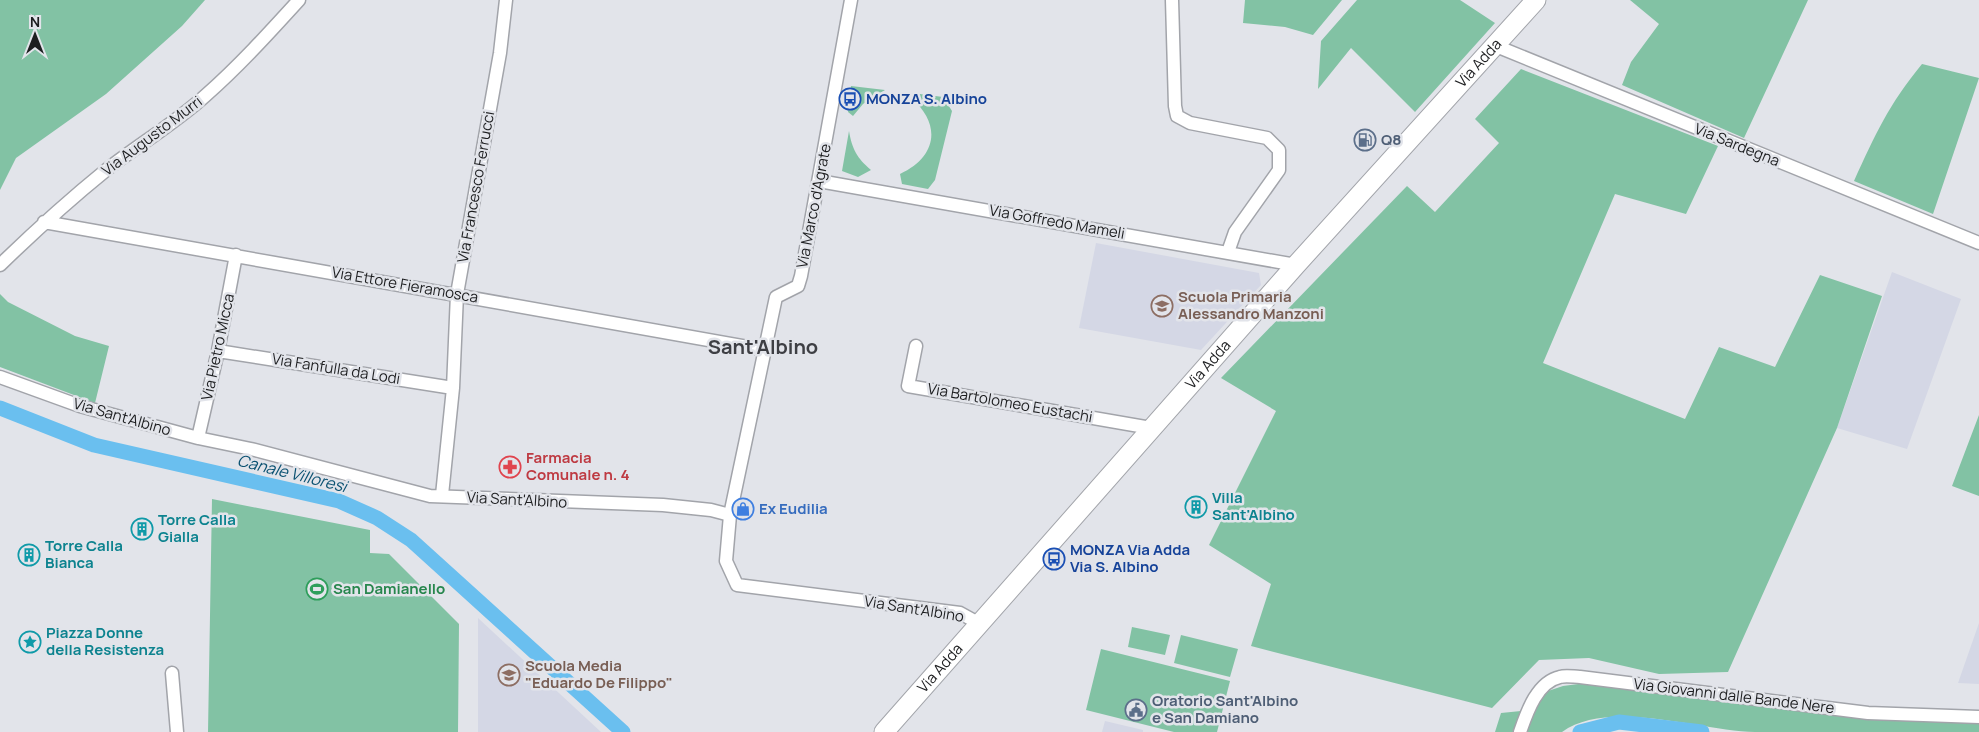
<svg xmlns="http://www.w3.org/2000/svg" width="1979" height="732" viewBox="0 0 1979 732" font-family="Manrope,sans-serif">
	<rect width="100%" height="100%" fill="#e2e4ea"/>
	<path fill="#d4d7e5" d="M1096,243l163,30 2,12 -60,65 -122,-22z
		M1892,272l69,27 -54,150 -70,-21z
		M478,618l123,114h-123z
		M1979,623v61l-21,-1z
		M1105,721l38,9v2h-41z"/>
	<path fill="#82c2a4" d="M0,0h205l-23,26 -76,68 -90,64 -16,32z
		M1245,0h97l-29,35 -28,-8 -42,-4z
		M1357,0h103l35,23 -80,89 -64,-64 -33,41 3,-48z
		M1630,0h178l-64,138 -122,-53 9,-23 28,-38z
		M1922,64l57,14 -46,136 -79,-33c21,-46 35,-77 68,-117z
		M1521,69l197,77 -32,68 -71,-20 -72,169 142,56 34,-72 56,20 45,-92 62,21 -45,132 -109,244 -69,2 -70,-16 -50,2 -47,48 -241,-62 20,-62 -62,-39 67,-134 -55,-33 186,-192 28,26 64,-69 -24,-24z
		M851,86l34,4 -22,14 -10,12 -5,-4z
		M912,93l31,4 9,14 -17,69 -7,9 -26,-5 -2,-10c37,-17 42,-50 11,-76z
		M849,131c3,18 8,27 22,39l-13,7 -16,-6z
		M0,294l8,8 67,34 34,10 -14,57 -95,-36z
		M1979,415v81l-27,-10z
		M212,499l158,31v23l19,1 70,70 -1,108h-250z
		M1132,627l38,8 -5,20 -37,-8z
		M1181,635l57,14 -8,28 -56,-14z
		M1101,649l129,32 -13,51h-43l-88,-22z
		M1586,683c130,20 261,32 393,40v9c-74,0 -149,0 -224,0 -52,-1 -147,-34 -193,0h-67l6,-19 30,-3 11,-17 21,-7z"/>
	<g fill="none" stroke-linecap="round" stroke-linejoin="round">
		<path stroke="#6abfef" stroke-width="15" d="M0,408l94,37 245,56 38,17 34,22 212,192
			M1580,732l39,-10 83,10"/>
		<g stroke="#a2a4aa" stroke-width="15">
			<path id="minor" d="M851,0l-50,276 -3,10 -22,11 -46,218 -4,46 11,24 223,28 20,11
				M1172,0l3,106 2,10 13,7 77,15 12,12v20l-44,62 -7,20
				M1496,46l483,197
				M819,181l477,84
				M44,222l721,128
				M0,265c34,-33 68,-64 105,-94 33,-26 69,-47 100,-75 34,-30 64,-63 94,-96
				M916,346l-8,40 243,42
				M218,351l235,37
				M0,377l80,29 118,32 53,11 179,47 233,9 48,5 19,5
				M198,438l20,-87 18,-96
				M442,495l11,-107 4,-94 43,-241 6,-53
				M172,673l5,59
				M1520,732c7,-20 17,-50 40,-55 6,-2 14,0 20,0l288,36 111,4"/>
		</g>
		<g stroke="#a2a4aa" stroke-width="21">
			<g id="secondary">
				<path id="s1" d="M884,732l412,-467 240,-265"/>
			</g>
		</g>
		<use href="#minor" stroke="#fff" stroke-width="12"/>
		<use href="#secondary" stroke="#fff" stroke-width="19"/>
	</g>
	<defs>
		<g id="bus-ring" transform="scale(1.125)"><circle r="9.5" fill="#e2e4ea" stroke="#1a4fb4" stroke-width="1.5"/><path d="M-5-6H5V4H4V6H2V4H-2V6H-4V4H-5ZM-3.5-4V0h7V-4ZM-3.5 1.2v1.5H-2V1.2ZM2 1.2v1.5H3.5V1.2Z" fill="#1a4fb4"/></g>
		<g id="fuel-ring" transform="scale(1.125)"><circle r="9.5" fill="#e2e4ea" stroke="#5c6f8a" stroke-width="1.5"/><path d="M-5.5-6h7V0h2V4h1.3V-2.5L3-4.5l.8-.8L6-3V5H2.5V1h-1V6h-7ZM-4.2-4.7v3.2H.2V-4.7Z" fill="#5c6f8a"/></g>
		<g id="school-ring" transform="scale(1.125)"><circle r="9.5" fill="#e2e4ea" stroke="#8d6e63" stroke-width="1.5"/><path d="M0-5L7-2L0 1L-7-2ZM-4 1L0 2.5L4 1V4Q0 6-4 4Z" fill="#8d6e63"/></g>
		<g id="pharmacy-ring" transform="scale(1.125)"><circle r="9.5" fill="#e2e4ea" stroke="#e0444e" stroke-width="1.5"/><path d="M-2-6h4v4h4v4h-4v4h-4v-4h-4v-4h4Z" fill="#e0444e"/></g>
		<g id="building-ring" transform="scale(1.125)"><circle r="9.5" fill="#e2e4ea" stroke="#0f9aa8" stroke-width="1.5"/><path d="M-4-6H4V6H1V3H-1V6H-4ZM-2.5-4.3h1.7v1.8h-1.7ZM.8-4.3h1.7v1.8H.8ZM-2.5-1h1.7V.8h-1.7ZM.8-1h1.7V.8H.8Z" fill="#0f9aa8"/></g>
		<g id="shop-ring" transform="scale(1.125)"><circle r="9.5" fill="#e2e4ea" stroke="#3f7fe0" stroke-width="1.5"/><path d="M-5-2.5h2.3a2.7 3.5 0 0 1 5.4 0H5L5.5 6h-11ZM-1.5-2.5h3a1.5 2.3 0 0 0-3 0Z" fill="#3f7fe0"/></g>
		<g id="stadium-ring" transform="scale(1.125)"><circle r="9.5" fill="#e2e4ea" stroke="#2e9e5b" stroke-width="1.5"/><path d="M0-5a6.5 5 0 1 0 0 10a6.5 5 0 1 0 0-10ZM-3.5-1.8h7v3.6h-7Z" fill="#2e9e5b"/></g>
		<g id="sight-ring" transform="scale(1.125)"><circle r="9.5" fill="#e2e4ea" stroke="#0f9aa8" stroke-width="1.5"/><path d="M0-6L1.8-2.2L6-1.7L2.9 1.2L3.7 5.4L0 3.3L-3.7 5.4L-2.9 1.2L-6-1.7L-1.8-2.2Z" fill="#0f9aa8"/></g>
		<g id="civic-ring" transform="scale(1.125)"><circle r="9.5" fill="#e2e4ea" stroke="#5c6f8a" stroke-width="1.5"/><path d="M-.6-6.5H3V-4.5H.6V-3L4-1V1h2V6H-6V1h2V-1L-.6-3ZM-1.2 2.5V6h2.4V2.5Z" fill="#5c6f8a"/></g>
	</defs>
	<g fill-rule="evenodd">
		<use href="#bus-ring" x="850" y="99"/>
		<use href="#fuel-ring" x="1365" y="140"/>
		<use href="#school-ring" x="1162" y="306"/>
		<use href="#pharmacy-ring" x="510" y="467"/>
		<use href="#building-ring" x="1196" y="507"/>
		<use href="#shop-ring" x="743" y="509"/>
		<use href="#building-ring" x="142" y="529"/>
		<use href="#building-ring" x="29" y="555"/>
		<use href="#bus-ring" x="1054" y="559"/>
		<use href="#stadium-ring" x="317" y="589"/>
		<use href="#sight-ring" x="30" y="642"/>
		<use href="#school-ring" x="509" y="675"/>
		<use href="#civic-ring" x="1136" y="710"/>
	</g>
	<g text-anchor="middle" stroke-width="5" stroke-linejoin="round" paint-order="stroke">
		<g font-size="15" fill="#1d1e20" stroke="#e2e4ea">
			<text dy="5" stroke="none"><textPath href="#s1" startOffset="895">Via Adda</textPath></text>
			<text transform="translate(152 136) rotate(-37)" y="5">Via Augusto Murri</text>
			<text transform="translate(1737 145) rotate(22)" y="5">Via Sardegna</text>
			<text transform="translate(476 187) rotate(-80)" y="5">Via Francesco Ferrucci</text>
			<text transform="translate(814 206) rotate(-79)" y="5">Via Marco d'Agrate</text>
			<text transform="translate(1057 222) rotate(10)" y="5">Via Goffredo Mameli</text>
			<text transform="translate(405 285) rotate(10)" y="5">Via Ettore Fieramosca</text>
			<text transform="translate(218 347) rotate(-78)" y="5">Via Pietro Micca</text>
			<text dy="5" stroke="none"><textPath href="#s1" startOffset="490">Via Adda</textPath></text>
			<text transform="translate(336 369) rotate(9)" y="5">Via Fanfulla da Lodi</text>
			<text transform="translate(1010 403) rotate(10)" y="5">Via Bartolomeo Eustachi</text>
			<text transform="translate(122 417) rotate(16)" y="5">Via Sant'Albino</text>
			<text transform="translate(517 500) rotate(3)" y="5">Via Sant'Albino</text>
			<text transform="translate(914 609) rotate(9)" y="5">Via Sant'Albino</text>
			<text dy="5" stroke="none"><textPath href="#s1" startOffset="85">Via Adda</textPath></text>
			<text transform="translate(1734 696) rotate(7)" y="5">Via Giovanni dalle Bande Nere</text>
		</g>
		<g font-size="15" font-weight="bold" fill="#164399" stroke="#e2e4ea" text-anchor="start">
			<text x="866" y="104">MONZA S. Albino</text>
			<text x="1070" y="555">MONZA Via Adda<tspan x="1070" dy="17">Via S. Albino</tspan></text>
		</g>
		<g font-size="15" font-weight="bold" fill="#4e5e75" stroke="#e2e4ea" text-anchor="start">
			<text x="1381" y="145">Q8</text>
			<text x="1152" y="706">Oratorio Sant'Albino<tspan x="1152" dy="17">e San Damiano</tspan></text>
		</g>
		<g font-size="15" font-weight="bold" fill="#785e54" stroke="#e2e4ea" text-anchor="start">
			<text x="1178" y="302">Scuola Primaria<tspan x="1178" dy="17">Alessandro Manzoni</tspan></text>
			<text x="525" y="671">Scuola Media<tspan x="525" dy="17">"Eduardo De Filippo"</tspan></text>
		</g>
		<g font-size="15" font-weight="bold" fill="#be3a42" stroke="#e2e4ea" text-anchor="start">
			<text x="526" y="463">Farmacia<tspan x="526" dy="17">Comunale n. 4</tspan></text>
		</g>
		<g font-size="15" font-weight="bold" fill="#0d838f" stroke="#e2e4ea" text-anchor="start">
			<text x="1212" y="503">Villa<tspan x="1212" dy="17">Sant'Albino</tspan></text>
			<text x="158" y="525">Torre Calla<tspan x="158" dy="17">Gialla</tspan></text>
			<text x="45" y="551">Torre Calla<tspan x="45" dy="17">Bianca</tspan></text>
			<text x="46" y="638">Piazza Donne<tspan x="46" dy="17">della Resistenza</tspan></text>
		</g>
		<g font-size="15" font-weight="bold" fill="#366cbe" stroke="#e2e4ea" text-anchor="start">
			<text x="759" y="514">Ex Eudilia</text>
		</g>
		<g font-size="15" font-weight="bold" fill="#27864d" stroke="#e2e4ea" text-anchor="start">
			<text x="333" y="594">San Damianello</text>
		</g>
		<g font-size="16" font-style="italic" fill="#0a5171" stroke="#e2e4ea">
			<text transform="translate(292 473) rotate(14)" y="6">Canale Villoresi</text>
		</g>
		<g font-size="20" font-weight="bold" fill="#3e3f44" stroke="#e2e4ea">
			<text x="763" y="354">Sant'Albino</text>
		</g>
	</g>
	<g transform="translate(35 35)" stroke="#e2e4ea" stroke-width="4" paint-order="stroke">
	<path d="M0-4L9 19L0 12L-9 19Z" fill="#1d1e20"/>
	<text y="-8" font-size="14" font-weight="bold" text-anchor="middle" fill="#1d1e20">N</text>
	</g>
</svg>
